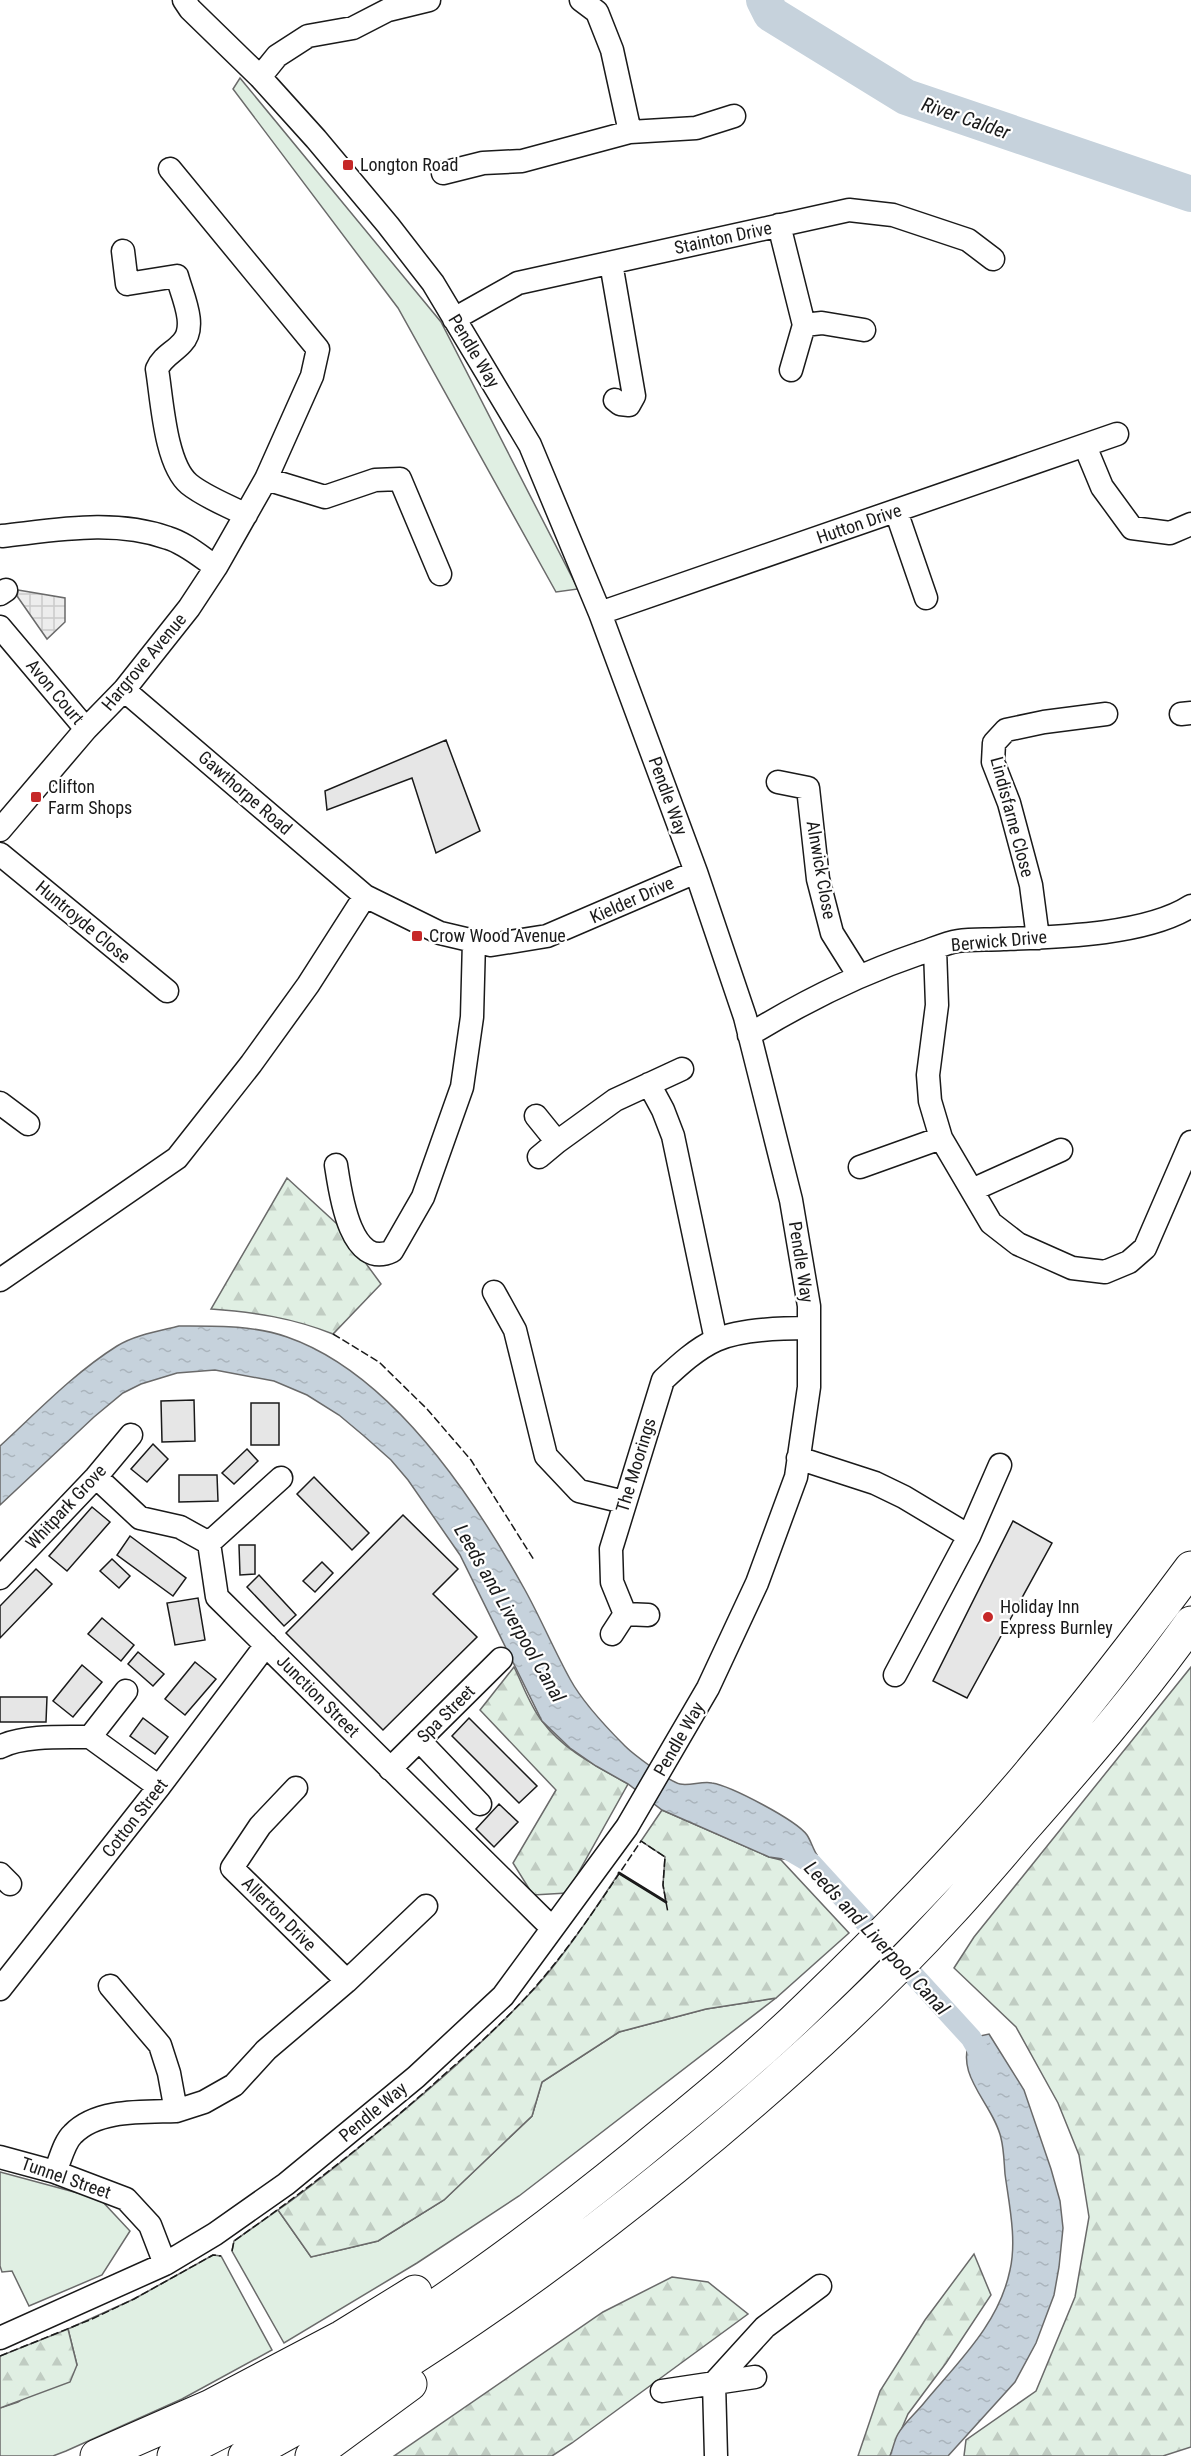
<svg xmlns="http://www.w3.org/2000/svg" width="1191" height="2456" viewBox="0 0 1191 2456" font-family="'Roboto Condensed',sans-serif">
	<defs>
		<pattern id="forest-firs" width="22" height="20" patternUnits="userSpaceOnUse" patternTransform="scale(1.5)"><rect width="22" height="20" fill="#e0efe3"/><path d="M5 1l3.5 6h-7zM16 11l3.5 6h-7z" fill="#c0ccc2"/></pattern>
		<pattern id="plaza-grid" width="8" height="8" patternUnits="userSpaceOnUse" patternTransform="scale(1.5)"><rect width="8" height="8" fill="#ededed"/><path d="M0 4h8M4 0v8" fill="none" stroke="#cbcbcb"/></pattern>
		<pattern id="water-ripples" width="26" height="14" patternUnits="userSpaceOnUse" patternTransform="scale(1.5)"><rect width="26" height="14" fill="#c6d2dc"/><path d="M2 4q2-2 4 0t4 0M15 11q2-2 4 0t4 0" fill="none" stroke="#aab4bc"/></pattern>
	</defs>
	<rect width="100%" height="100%" fill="#fff"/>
	<path fill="#e0efe3" stroke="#6a6a6a" stroke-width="1.5" d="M240,78l201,244 137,267 -22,3 -158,-284 -165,-219z
		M776,1998l-257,198 -102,67 -133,80 -52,-92 2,-10 44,-31 33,47 67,-16 66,-41 88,-84 10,-34 77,-50 87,-23z
		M0,2172l100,27 30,32 -28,44 -73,31 -17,-35 -10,1 -2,-6z
		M213,2255l8,1 51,94 -90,49 -116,52 -13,5h-53v-48l18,-6 59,-37 -9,-36 66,-30z"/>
	<path fill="url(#forest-firs)" stroke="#6a6a6a" stroke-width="1.5" d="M287,1178l50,46 44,60 -48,50c-40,-16 -79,-22 -122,-25z
		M514,1667c9,18 16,39 28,54 21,29 56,46 86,63l-61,109 -34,2 -20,-32 43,-73 -76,-80z
		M1191,1667v780l-28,9h-199l2,-16 70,-49 39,-94 14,-80 -10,-62 -21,-52 -42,-76 -62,-59 20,-31z
		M662,1810l107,47 12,3 68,73 -73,65 -70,11 -87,23 -77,50 -10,34 -88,84 -66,41 -67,16 -33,-47c33,-23 63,-48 94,-73 57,-47 114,-96 164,-150 31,-35 57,-75 83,-114l47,29 -3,-17 2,-28 -24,-16z
		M974,2254l17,41 -45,68 -38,51 -18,42h-32l22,-65 45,-71z
		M672,2277l36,5 40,32 -176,129 -20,13h-158l209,-144z
		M68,2329l9,36 -7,17 -70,26v-52z"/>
	<path fill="url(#plaza-grid)" stroke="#6a6a6a" stroke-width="1.5" d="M18,590l47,8v24l-18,17 -30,-43z"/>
	<path fill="url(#water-ripples)" stroke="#6a6a6a" stroke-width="1.5" d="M179,1326c36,0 74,-1 108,11 104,36 187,161 238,253 16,29 29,60 45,89 13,24 36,48 55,67 8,8 45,36 55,38 10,2 22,-3 32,-1 19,3 84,37 95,52 4,6 6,14 10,20l-6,8 -42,-6 -107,-47 -34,-26 -32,-18 -26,-18 -28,-27 -82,-166 -52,-75 -17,-20 -27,-24 -25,-21 -32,-20 -33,-14 -59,-11 -38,3 -36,11 -18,9 -29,24 -94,88v-59c37,-34 74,-73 117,-100 18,-11 42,-15 62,-20z
		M989,2034l35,56 27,79 9,32 3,27 -4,39 -5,28 -18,48 -21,39 -67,74h-58c3,-7 4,-15 8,-22 6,-11 18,-21 26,-31 34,-41 75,-79 86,-133 7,-30 -1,-66 -5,-96 -1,-12 -1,-24 -4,-36 -8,-35 -48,-63 -30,-100z"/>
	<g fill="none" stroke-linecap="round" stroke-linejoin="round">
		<path stroke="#c6d2dc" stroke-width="21" d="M787,1849l24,14 160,175 14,24"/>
		<path stroke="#c6d2dc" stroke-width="36" d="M764,0l7,14 135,83 285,97"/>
	</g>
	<path fill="#e6e6e6" stroke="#1a1a1a" stroke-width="1.5" d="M446,740l34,91 -44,22 -24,-75 -85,32 -2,-19z
		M194,1400l1,41 -33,1 -1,-41z
		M251,1403h28v42h-28z
		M153,1444l15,15 -21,23 -16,-13z
		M247,1449l11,12 -24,23 -12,-11z
		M179,1475h38l1,26 -39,1z
		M314,1477l55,56 -17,17 -55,-56z
		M92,1507l18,15 -43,49 -18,-15z
		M403,1515l55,54 -25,25 44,43 -94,93 -97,-97z
		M1013,1521l39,22 -85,155 -34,-17z
		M130,1536l56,42 -13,18 -56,-41z
		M239,1545h16v29l-15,1z
		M112,1559l18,17 -11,12 -19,-17z
		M322,1562l11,11 -18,19 -12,-11z
		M36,1569l16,15 -52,54v-32z
		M259,1575l37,40 -12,11 -37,-39z
		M198,1598l7,42 -30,5 -8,-42z
		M102,1618l32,27 -13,16 -33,-27z
		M138,1652l26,22 -11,12 -25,-22z
		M195,1662l21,17 -31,36 -20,-16z
		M82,1665l20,17 -29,35 -20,-16z
		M0,1697h47l-1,25h-46z
		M143,1718l25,19 -13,17 -25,-18z
		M469,1718l68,68 -18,17 -67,-67z
		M499,1804l19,18 -24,25 -18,-18z"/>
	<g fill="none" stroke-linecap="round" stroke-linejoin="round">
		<g stroke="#1a1a1a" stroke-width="25">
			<path id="minor" d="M581,0l16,12 15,38 18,82
				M260,77l17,-21 31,-20 45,-8 35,-18 41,-10
				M443,173l40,-10 39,-2 108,-29 66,-4 38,-12
				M779,225l25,100 -13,45
				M123,251l4,33 50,-8c5,19 21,51 5,67 -9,10 -19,13 -25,26 5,30 8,95 32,115 16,13 38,21 57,31
				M611,263l23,133 -5,9 -9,-1 -5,-4
				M454,319l64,-36 331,-73 44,5 75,25 25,19
				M804,325l18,-2 42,7
				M1085,446l17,41 30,41 38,5 21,-9
				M266,479l59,18 50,-17 25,-1 40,95
				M896,511l30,87
				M2,536c55,-6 112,-17 166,2 17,5 33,19 48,29
				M0,594l6,-4
				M600,613l517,-179
				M0,627l86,102
				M124,690l241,206 75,37 51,12 56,-9 149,-64
				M1181,714l10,-1
				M778,782l30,6 10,91 14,54 27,43
				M0,830l86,-101 38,-39 65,-82 27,-41 50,-88 46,-103 6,-27 -148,-180
				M0,854l167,137
				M1038,938l-7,-53 -22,-82 -16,-41 1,-19 12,-13 38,-8 62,-8
				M935,949l2,56 -9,70 2,26 11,37 50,85 27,21 54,24 33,4 24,-10 16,-14 46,-106
				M749,1035c54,-33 110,-61 169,-81 13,-4 27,-11 40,-13 14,-2 30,-1 45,-2 54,-2 143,-4 188,-33
				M649,1084l14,26 10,26 43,204
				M0,1103l28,21
				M536,1116l21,26 58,-42 67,-31
				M539,1157l18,-15
				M336,1165c4,26 14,106 56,86l31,-54 39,-110 10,-70 2,-76
				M860,1167l81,-29
				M972,1190l89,-40
				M0,1280l177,-122 74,-94 57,-79 57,-89
				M494,1292l21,38 31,126 33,35 45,11
				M798,1458l77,25 29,14 65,39 31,-71
				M96,1477l44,41 40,9 29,16 8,54 335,331
				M209,1543l72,-65
				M0,1578l96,-101 35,-42
				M625,1614l-13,-32 -1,-33 52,-169c15,-14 33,-31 53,-40 25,-11 65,-12 93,-12
				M612,1634l13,-20 23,1
				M895,1675l74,-139
				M90,1737l69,50
				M419,1740l61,64
				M0,1747c22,-12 64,-10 90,-10l36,-46
				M390,1769l111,-110
				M296,1788l-36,38 -28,42 115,113
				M0,1874l10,10
				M0,1989l159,-202 107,-142
				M176,2111l28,-9 30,-17 32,-35 81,-69 79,-75
				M0,2157l55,15 71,27 24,26 15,39
				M55,2172c5,-11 9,-30 18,-38 24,-25 70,-22 103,-23l-7,-38 -9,-28 -50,-59
				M0,2338l165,-74 50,-30 71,-50 130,-107 87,-81 124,-169 81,-139 49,-105 39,-106 13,-90v-81l-18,-106 -46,-183 -49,-145 -96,-259 -70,-168 -97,-162 -45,-58 -72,-86 -56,-62 -70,-68 -6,-9
				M662,2391l93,-14
				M716,2456l-2,-73 51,-56 55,-41"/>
		</g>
		<g stroke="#1a1a1a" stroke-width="35">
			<path id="highway" d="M97,2456l114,-50 131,-69 73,-45
				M174,2456c34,-18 69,-35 104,-53 128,-70 247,-157 360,-249 58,-48 117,-95 171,-148 80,-77 159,-158 230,-244 53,-63 103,-128 152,-194
				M245,2456c154,-81 294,-178 429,-288 97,-79 191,-163 276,-256 24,-26 48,-54 71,-81 59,-67 118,-135 170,-208
				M312,2456l98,-72"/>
		</g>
		<use href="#minor" stroke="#fff" stroke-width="22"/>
		<use href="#highway" stroke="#fff" stroke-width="33"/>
		<path stroke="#1a1a1a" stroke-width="1.5" stroke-dasharray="8 3" stroke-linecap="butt" d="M333,1334l46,28 48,47 44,51 63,100
			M232,2251l2,-10c75,-53 146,-108 214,-170 31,-27 62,-55 89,-86 39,-45 71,-95 104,-144l24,16 -2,28 5,28
			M0,2356l92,-37 42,-20 79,-44 8,1"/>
		<path stroke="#1a1a1a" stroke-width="3" d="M619,1873l47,29"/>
	</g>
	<g fill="#c62828" stroke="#fff" stroke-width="2">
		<rect x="342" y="159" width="12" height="12" rx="3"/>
		<rect x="30" y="791" width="12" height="12" rx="3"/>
		<rect x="411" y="930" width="12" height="12" rx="3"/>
		<circle cx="988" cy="1617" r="6"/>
	</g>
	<g text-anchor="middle" stroke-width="4.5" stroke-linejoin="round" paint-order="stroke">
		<g font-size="18" fill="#1a1a1a" stroke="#fff" text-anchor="start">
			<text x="360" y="171">Longton Road</text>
			<text x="48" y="793">Clifton<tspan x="48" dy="21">Farm Shops</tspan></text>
			<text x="429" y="942">Crow Wood Avenue</text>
			<text x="1000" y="1613">Holiday Inn<tspan x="1000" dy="21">Express Burnley</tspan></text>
		</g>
		<g font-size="18" fill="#1a1a1a" stroke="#fff">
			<text transform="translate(723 238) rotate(-12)" y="6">Stainton Drive</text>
			<text transform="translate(474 351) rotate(59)" y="6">Pendle Way</text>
			<text transform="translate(859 524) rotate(-19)" y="6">Hutton Drive</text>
			<text transform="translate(144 662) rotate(-50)" y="6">Hargrove Avenue</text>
			<text transform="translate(55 692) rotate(50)" y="6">Avon Court</text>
			<text transform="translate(245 793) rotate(41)" y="6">Gawthorpe Road</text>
			<text transform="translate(668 796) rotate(70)" y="6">Pendle Way</text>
			<text transform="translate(1012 817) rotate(75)" y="6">Lindisfarne Close</text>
			<text transform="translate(821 870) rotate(80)" y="6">Alnwick Close</text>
			<text transform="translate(632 900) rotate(-24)" y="6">Kielder Drive</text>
			<text transform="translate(83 922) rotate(40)" y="6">Huntroyde Close</text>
			<text transform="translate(999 941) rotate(-5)" y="6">Berwick Drive</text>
			<text transform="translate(801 1262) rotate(81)" y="6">Pendle Way</text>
			<text transform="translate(636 1465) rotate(-73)" y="6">The Moorings</text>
			<text transform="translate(66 1507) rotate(-47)" y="6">Whitpark Grove</text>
			<text transform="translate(318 1696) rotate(45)" y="6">Junction Street</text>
			<text transform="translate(446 1714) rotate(-45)" y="6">Spa Street</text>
			<text transform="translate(679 1739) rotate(-60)" y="6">Pendle Way</text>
			<text transform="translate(135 1818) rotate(-52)" y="6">Cotton Street</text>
			<text transform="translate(279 1914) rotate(45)" y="6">Allerton Drive</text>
			<text transform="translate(373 2112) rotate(-40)" y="6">Pendle Way</text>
			<text transform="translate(66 2178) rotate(19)" y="6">Tunnel Street</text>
		</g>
		<g font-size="20" font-style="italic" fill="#1a1a1a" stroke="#fff">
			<text transform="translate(966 118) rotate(19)" y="7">River Calder</text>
			<text transform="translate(510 1613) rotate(60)" y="7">Leeds and Liverpool Canal</text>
			<text transform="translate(877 1938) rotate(47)" y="7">Leeds and Liverpool Canal</text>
		</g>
	</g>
</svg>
